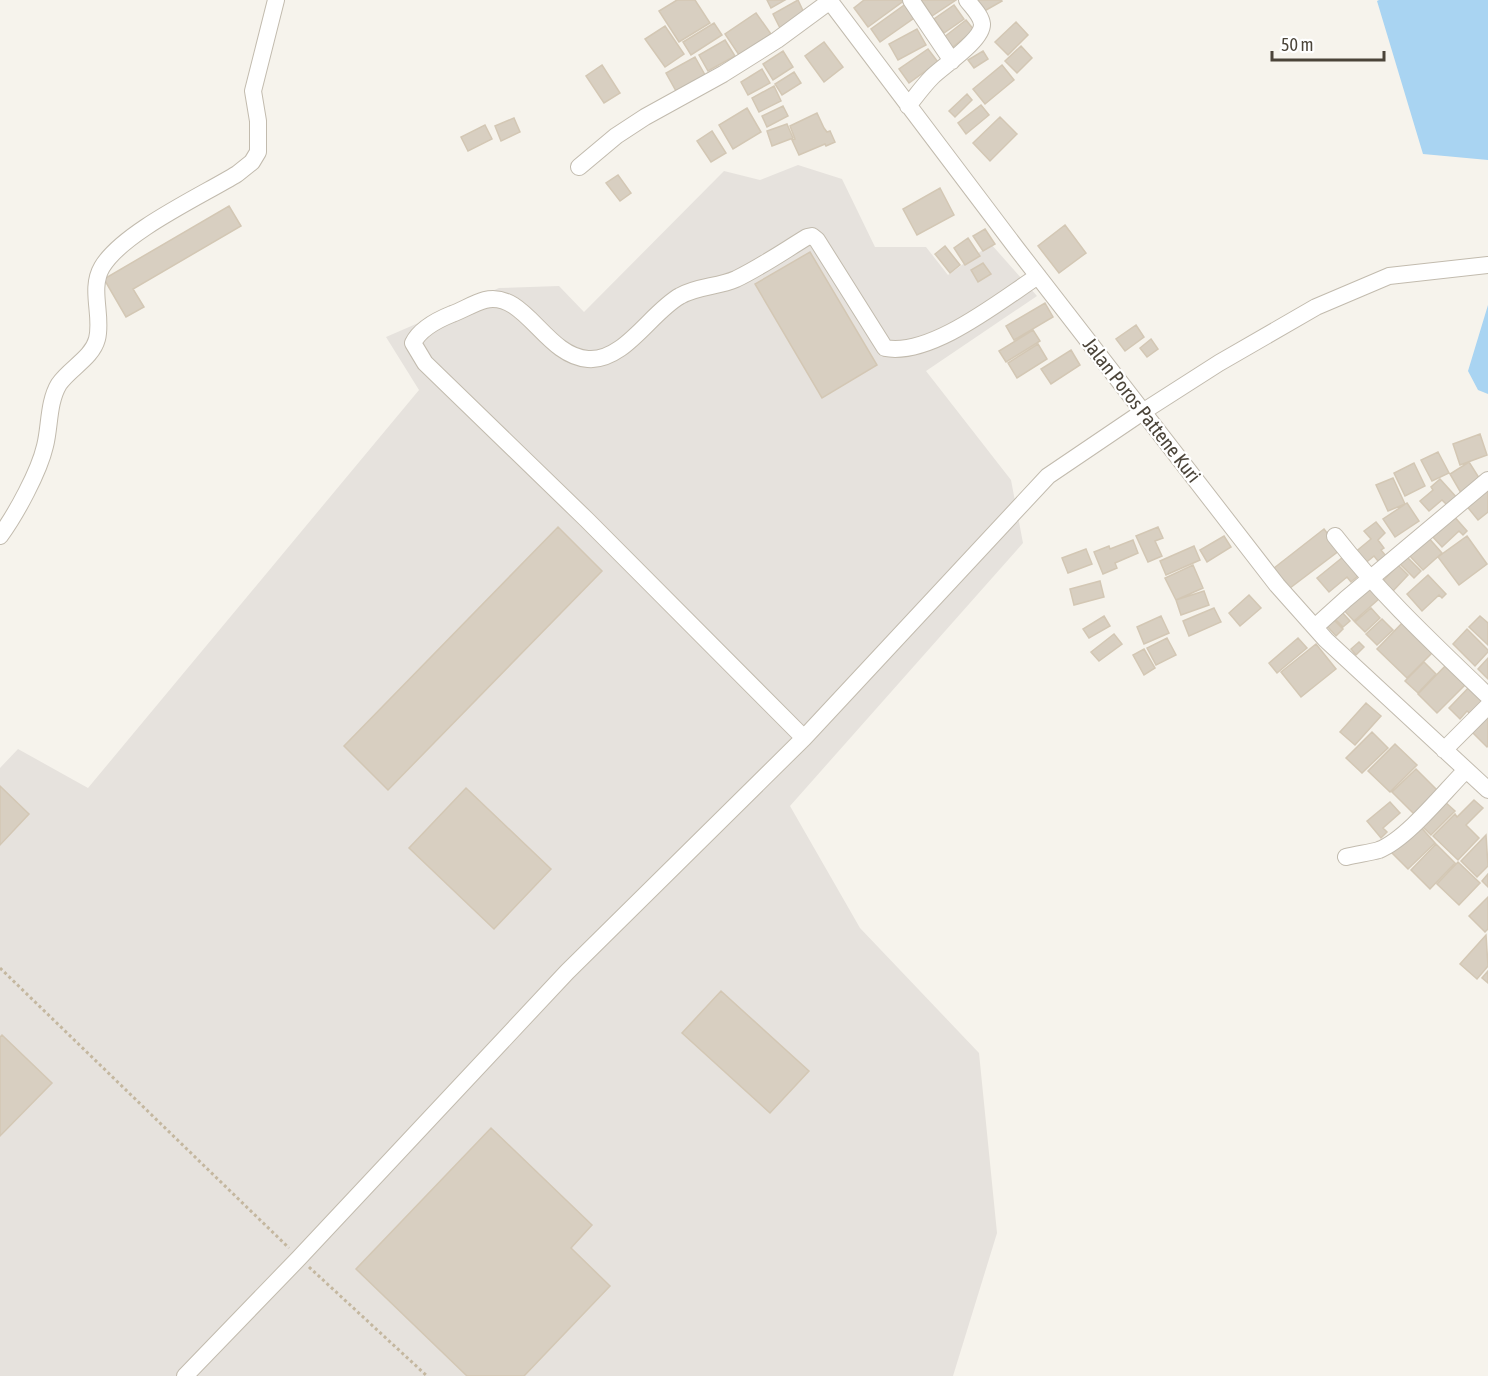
<svg xmlns="http://www.w3.org/2000/svg" width="1488" height="1376" viewBox="0 0 1488 1376" font-family="'Asap Condensed',sans-serif">
	<rect width="100%" height="100%" fill="#f6f3ec"/>
	<path fill="#e6e2dd" d="M798,165l44,14 33,68h51l22,28 43,-31 46,52 -111,75 85,109 12,63 -233,263 70,122 119,125 18,180 -44,143h-953v-608l18,-19 70,39 331,-398 -33,-53 113,-49 60,-2 25,26 140,-141 36,9z"/>
	<path fill="#a9d4f2" d="M1379,0h109v160l-65,-6 -46,-153z
		M1488,305v89l-10,-4 -10,-19z"/>
	<path fill="#d8cfc1" stroke="#d3c7b4" stroke-width="1.5" d="M677,0h18l15,23 -31,19 -20,-31z
		M767,0h18l-14,8z
		M798,0l7,15 -25,13 -7,-14z
		M864,0h41l-37,27 -14,-19z
		M921,0h35l-24,16z
		M973,0h28l1,1 -21,12z
		M907,3l10,13 -37,26 -9,-13z
		M954,5l10,14 -20,14 -10,-14z
		M756,13l15,21 -32,21 -14,-21z
		M966,20l8,10 -26,21 -9,-10z
		M1016,22l12,13 -20,20 -13,-13z
		M714,23l8,12 -31,20 -8,-13z
		M665,26l19,28 -19,13 -20,-28z
		M917,29l9,16 -28,15 -9,-16z
		M725,40l10,16 -27,15 -9,-16z
		M824,42l19,25 -19,15 -19,-26z
		M1021,46l11,12 -15,15 -12,-12z
		M928,49l10,13 -29,21 -10,-14z
		M783,51l10,16 -20,13 -10,-16z
		M983,51l5,8 -14,9 -6,-8z
		M695,57l10,18 -29,16 -10,-18z
		M602,65l18,28 -16,10 -18,-27z
		M1002,65l12,15 -29,24 -12,-15z
		M762,69l8,14 -22,12 -7,-13z
		M794,72l7,11 -19,12 -7,-11z
		M774,86l7,15 -22,11 -7,-14z
		M967,94l5,6 -17,17 -6,-6z
		M981,105l8,10 -23,19 -8,-11z
		M783,106l5,10 -21,11 -5,-11z
		M747,108l14,24 -28,17 -14,-24z
		M817,113l7,15 3,4 3,-1 5,11 -9,4 -1,-2 -26,11 -7,-15 3,-1 -5,-13z
		M1000,117l17,17 -27,27 -17,-18z
		M514,118l6,14 -19,9 -6,-15z
		M787,124l6,14 -21,8 -5,-15z
		M485,125l7,14 -24,12 -7,-14z
		M712,131l14,22 -15,9 -14,-21z
		M618,175l13,18 -11,8 -14,-18z
		M940,188l14,27 -37,20 -14,-26z
		M229,206l12,20 -108,63 11,18 -18,10 -22,-38z
		M1065,225l21,28 -27,20 -21,-27z
		M985,229l10,15 -12,7 -10,-15z
		M968,238l12,18 -15,9 -11,-17z
		M945,246l15,19 -10,8 -15,-19z
		M810,252l67,113 -55,33 -67,-114z
		M983,263l8,11 -13,8 -7,-12z
		M1045,303l8,14 -39,23 -8,-14z
		M1136,325l8,12 -19,14 -9,-12z
		M1033,330l7,11 -34,21 -7,-11z
		M1151,339l7,10 -11,8 -7,-9z
		M1038,344l9,15 -30,19 -9,-15z
		M1071,350l9,15 -29,19 -10,-15z
		M1480,434l7,21 -27,10 -7,-21z
		M1438,452l11,21 -17,8 -11,-21z
		M1469,462l12,19 -20,12 -11,-19z
		M1414,463l11,23 -20,10 -11,-23z
		M1393,478l12,26 -17,7 -12,-26z
		M1440,479l18,20 -9,8 -7,-7 -13,11 -9,-10 13,-11 -2,-3z
		M1488,485v27l-10,8 -13,-16z
		M1407,503l12,18 -24,16 -12,-18z
		M1452,514l15,17 -4,4 -4,-4 -17,16 -11,-12z
		M1376,522l9,11 -7,7 6,8 -3,2 5,6 -8,5 -4,-5 -11,9 -9,-12 17,-14 -7,-8z
		M558,527l44,44 -214,219 -44,-44z
		M1158,527l5,11 -8,3 7,15 -14,6 -12,-26z
		M1324,529l16,21 -50,38 -16,-20z
		M1224,536l7,11 -24,15 -7,-12z
		M1427,536l15,17 -19,17 -15,-16z
		M1467,536l20,28 -28,21 -21,-28z
		M1133,540l5,13 -23,10 2,5 -14,6 -9,-22 15,-6 1,3z
		M1194,546l6,14 -34,15 -6,-14z
		M1086,549l6,15 -24,9 -6,-15z
		M1406,556l15,15 -7,7 -15,-15z
		M1343,557l15,19 -7,6 -4,-5 -18,15 -12,-14z
		M1193,565l10,23 -27,12 -11,-22z
		M1398,565l10,10 -15,16 -10,-10z
		M1428,575l18,19 -4,4 -3,-3 -17,16 -15,-17z
		M1100,581l4,16 -30,8 -4,-16z
		M1367,584l13,14 -26,23 -13,-14z
		M1204,591l5,14 -28,10 -5,-15z
		M1249,595l12,13 -21,18 -11,-13z
		M1214,608l7,14 -32,14 -6,-15z
		M1371,608l9,10 -15,14 -10,-10z
		M1341,611l9,10 -7,6 -9,-9z
		M1104,616l6,10 -21,12 -6,-9z
		M1161,616l8,17 -25,11 -7,-17z
		M1480,616l8,7v22l-19,-18z
		M1333,619l10,10 -7,7 -10,-11z
		M1382,619l11,11 -16,15 -11,-11z
		M1404,621l30,30 -27,27 -30,-29z
		M1467,629l21,21v2l-13,14 -22,-22z
		M1114,634l8,10 -23,17 -8,-9z
		M1167,638l9,17 -20,10 -9,-17z
		M1298,638l9,10 -30,25 -8,-10z
		M1359,642l5,5 -8,8 -5,-6z
		M1316,644l20,25 -35,28 -20,-25z
		M1144,649l11,19 -11,7 -11,-20z
		M1488,658v21l-10,-10z
		M1424,662l12,12 -18,19 -13,-12z
		M1448,663l20,19 -31,31 -19,-19z
		M1472,684l16,15 -14,18 -7,-6 -7,8 -11,-11z
		M1366,703l15,13 -26,29 -15,-13z
		M1488,714v32l-1,1 -16,-16z
		M1372,732l16,16 -26,25 -16,-15z
		M1395,744l22,21 -27,27 -22,-21z
		M1416,769l21,21 -23,24 -22,-22z
		M0,786l29,28 -29,31z
		M466,788l85,81 -57,60 -85,-81z
		M1474,800l9,8 -17,17 13,13 -21,22 -25,-24 22,-22 2,3z
		M1444,801l11,10 -24,24 -10,-10z
		M1390,802l10,11 -17,15 4,4 -6,6 -14,-17z
		M1419,825l16,18 -27,26 -17,-17z
		M1486,835l2,31 -11,11 -16,-16z
		M1436,844l19,19 -25,26 -19,-19z
		M1458,862l22,21 -21,22 -22,-21z
		M1488,874v13l-6,-6z
		M1488,897v32l-3,3 -16,-16z
		M1486,935l2,31 -11,13 -17,-15z
		M1488,971v12l-6,-5z
		M721,991l88,80 -39,42 -88,-80z
		M2,1035l50,48 -52,53v-99z
		M491,1128l101,97 -21,23 39,38 -86,90h-57l-111,-107z"/>
	<g fill="none" stroke-linecap="round" stroke-linejoin="round">
		<g stroke="#c2bbae" stroke-width="18">
			<path id="minor" d="M829,0l188,249 260,336 49,55 162,150
				M911,0l41,61
				M908,106c8,-10 15,-20 24,-29 11,-11 51,-37 50,-53 -1,-9 -10,-17 -15,-24
				M579,167l37,-31 29,-19 78,-43 54,-34 53,-39
				M0,536c16,-22 39,-64 45,-90 5,-19 3,-44 14,-62 11,-16 33,-26 38,-45 6,-23 -8,-50 5,-72 21,-35 99,-71 135,-93l15,-12 6,-10v-31l-5,-30 23,-91
				M1335,536c45,58 100,109 153,160
				M1315,627l31,-28 142,-119
				M804,738l-217,-218 -162,-157 -12,-20c7,-14 24,-23 39,-29 11,-4 22,-11 33,-14 40,-10 60,56 103,59 36,3 63,-47 92,-63 17,-10 38,-9 56,-17 25,-12 48,-28 71,-42l5,-1 5,4 68,108c46,9 116,-48 153,-72
				M1444,750l44,-44
				M1346,857c11,-3 23,-4 33,-7 28,-11 65,-58 87,-80
				M185,1376l114,-118 268,-286 237,-234 244,-262 96,-65 75,-48 97,-56 73,-31 99,-11"/>
		</g>
		<path stroke="#c4b79f" stroke-width="3" stroke-dasharray="3 3" stroke-linecap="butt" d="M0,968l289,280
			M309,1267l118,109"/>
		<use href="#minor" stroke="#fff" stroke-width="16"/>
	</g>
	<g text-anchor="middle" stroke-width="4.5" stroke-linejoin="round" paint-order="stroke">
		<g font-size="20" fill="#4b4439" stroke="#fff">
			<text transform="translate(1142 410) rotate(52)" y="7">Jalan Poros Pattene Kuri</text>
		</g>
	</g>
	<path d="M1272 51v9h112v-9" fill="none" stroke="#4b4439" stroke-width="3"/>
	<text x="1281" y="51" font-size="18" fill="#4b4439" stroke="#ffffff" stroke-width="4.5" paint-order="stroke">50 m</text>
</svg>
